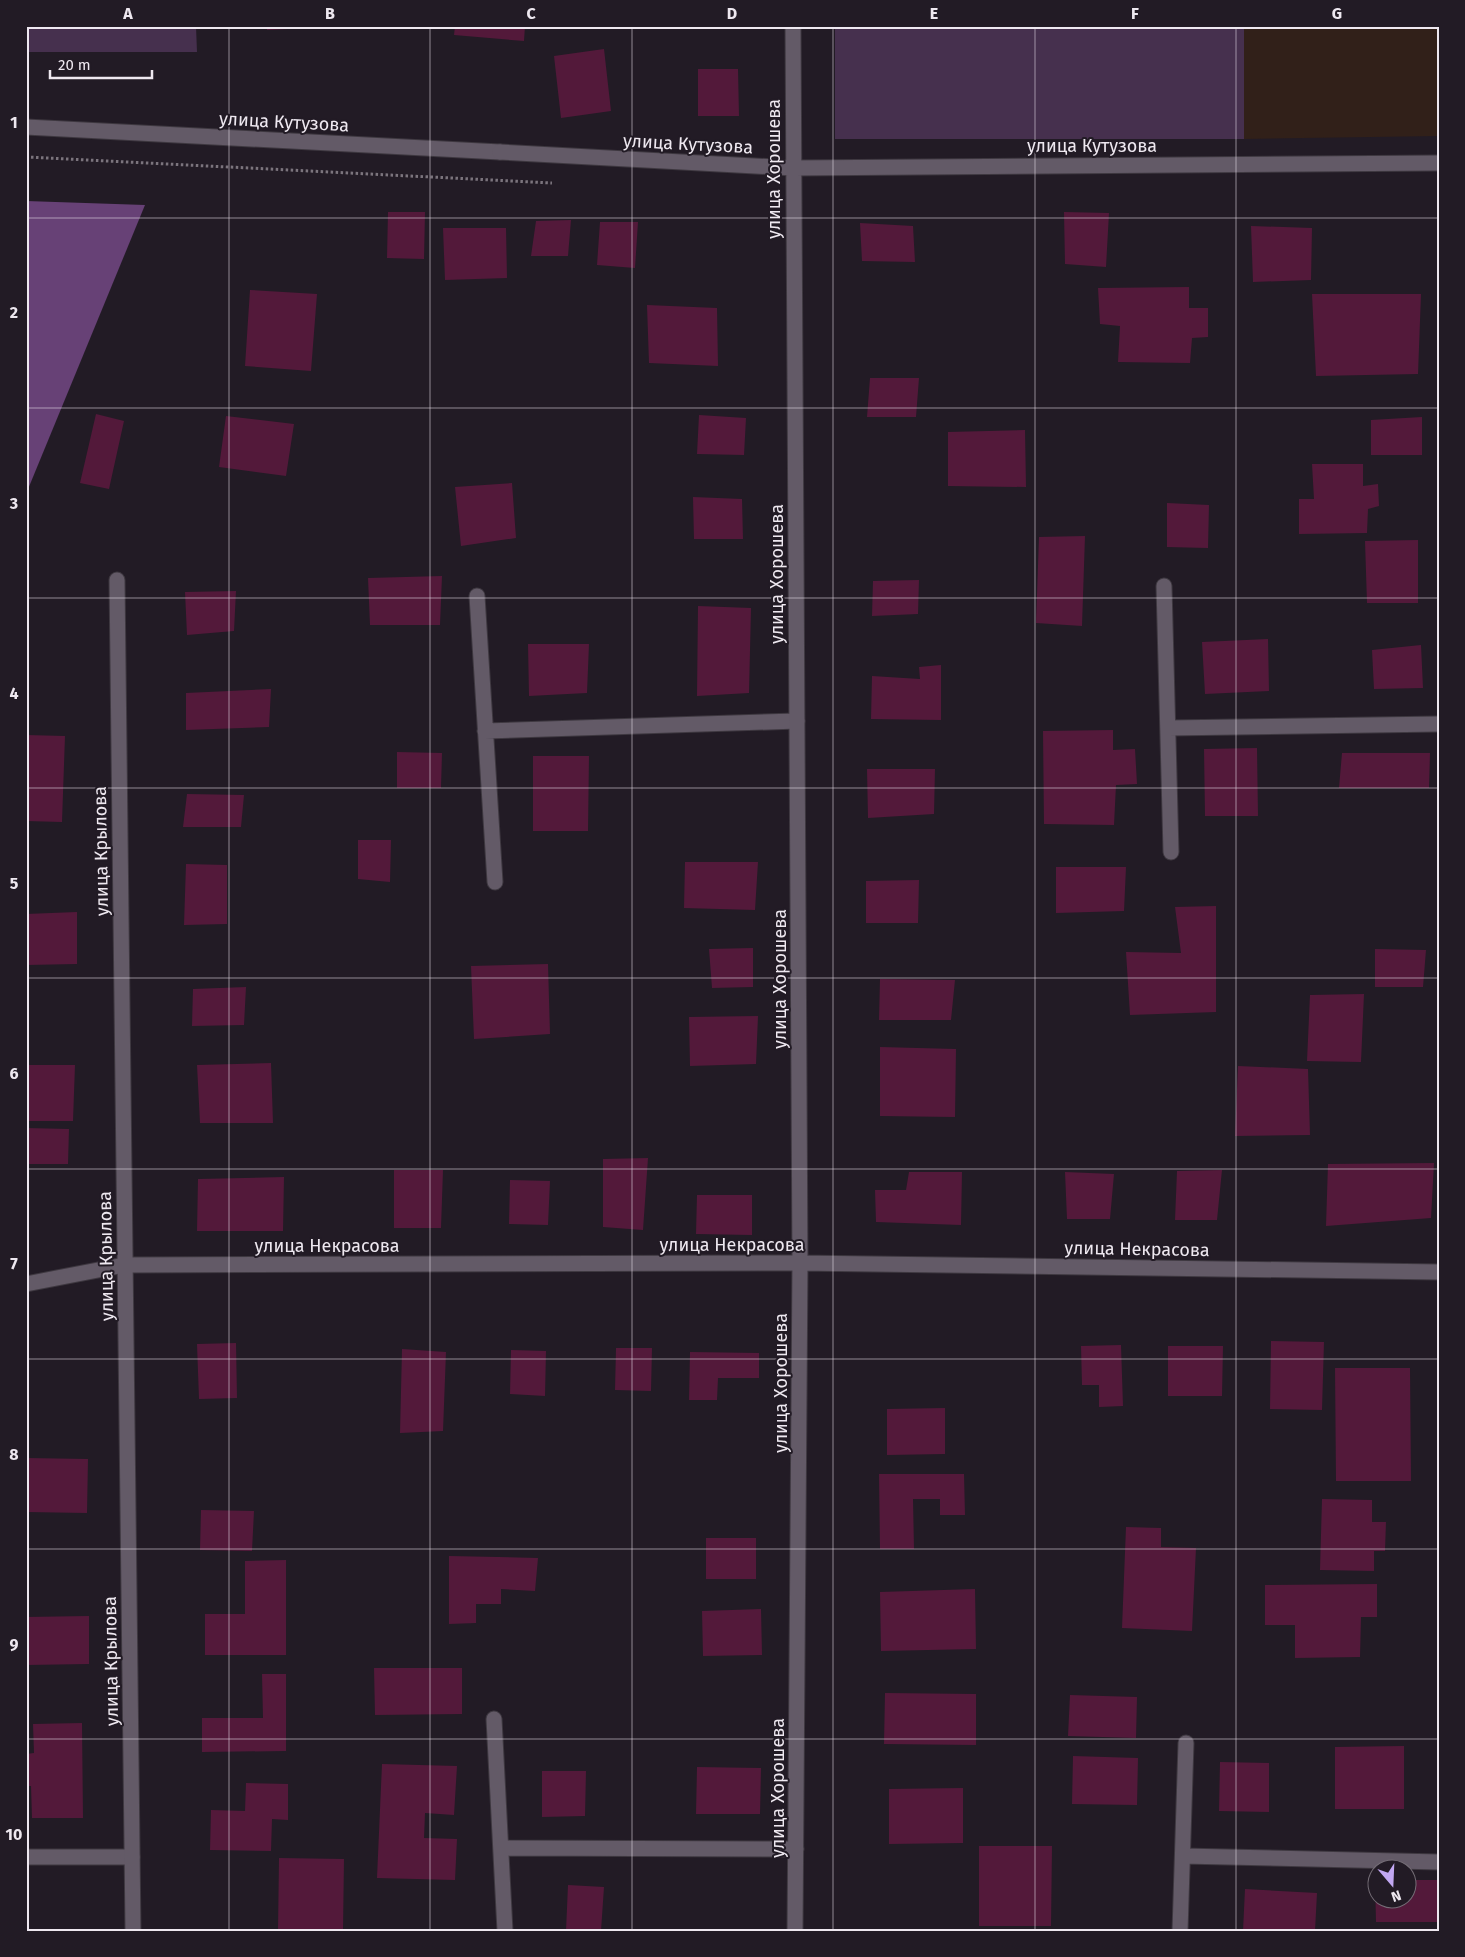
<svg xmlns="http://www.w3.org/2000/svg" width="1465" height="1957" viewBox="0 0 1465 1957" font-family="'Fira Sans',sans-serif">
	<rect width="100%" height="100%" fill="#221b25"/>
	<path fill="#312019" d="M1244,26h195v110l-195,3z"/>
	<path fill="#46304e" d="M26,26h170l1,26h-171z
		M835,26h409v113h-409z"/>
	<path fill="#674176" d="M26,201l119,4 -119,289z"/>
	<path fill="#53193a" d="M267,26h42v2l-42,2z
		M455,26h70l-1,15 -70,-6z
		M604,49l7,62 -50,7 -7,-62z
		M698,69h40l1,47h-41z
		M388,212h37l-1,47 -37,-1z
		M1064,212l45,1 -3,54 -41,-3z
		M571,220l-3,36h-37l5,-35z
		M600,222h38l-3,46 -38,-3z
		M860,223l53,3 2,36 -53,-1z
		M1251,226l61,2 -1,52 -58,2z
		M443,228h63l1,50 -62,2z
		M1189,287v21h19v29l-16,1 -2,25 -72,-1 2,-36 -20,-2 -2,-36z
		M250,290l67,4 -6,77 -66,-5z
		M1312,294h109l-3,80 -102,2z
		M647,305l70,3 1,58 -69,-3z
		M870,378h49l-3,39h-49z
		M96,414l28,7 -15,68 -29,-6z
		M699,415l47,3 -2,37 -47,-1z
		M226,416l68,8 -8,52 -67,-9z
		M1422,417v38h-51v-35z
		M1025,430l1,57 -78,-1v-54z
		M1312,464h51v22l15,-2 1,22 -11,3 -1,24 -68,1v-35h15z
		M512,483l4,55 -55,8 -6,-59z
		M693,497l49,2 1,40h-49z
		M1167,503l42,2 -1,43 -41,-1z
		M1085,536l-3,90 -46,-3 3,-86z
		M1418,540v63h-51l-2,-62z
		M442,576l-2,49h-70l-2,-47z
		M919,580l-1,34 -46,2 1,-35z
		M236,591l-2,40 -47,4 -2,-43z
		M698,606l53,2 -2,85 -52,3z
		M1268,639l1,52 -64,3 -3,-52z
		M528,644h61l-2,49 -58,3z
		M1421,645l2,43 -49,1 -2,-39z
		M941,665v55l-70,-1 1,-43 48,3 -1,-12z
		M271,689l-2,38 -83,3v-37z
		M1113,730v20l22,-1 2,35 -21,1 -2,40 -70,-1 -1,-93z
		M26,735l39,1 -3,86 -36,-1z
		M1257,748l1,68h-53l-1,-67z
		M397,752l45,1 -1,35h-44z
		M1342,753h88l-1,35h-90z
		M533,756h56l-1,75h-55z
		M867,769h68l-1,45 -66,4z
		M187,794l57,1 -3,32h-58z
		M358,840h33l-1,42 -32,-3z
		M685,862h73l-3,48 -71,-2z
		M186,864l41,1v59l-43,1z
		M1056,867h70l-2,44 -68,2z
		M919,880l-1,43h-52v-42z
		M1216,906v106l-86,3 -4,-63 55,1 -6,-46z
		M77,912v52l-51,1v-51z
		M753,948v39l-41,1 -3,-39z
		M1375,949l51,1 -3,37h-48z
		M548,964l2,70 -76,5 -3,-73z
		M880,979l75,1 -4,40h-72z
		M246,987l-2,38 -52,1 1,-37z
		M1364,994l-3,68 -54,-1 3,-66z
		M758,1016l-2,48 -66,2 -1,-49z
		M880,1047l76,2 -1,68 -75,-1z
		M271,1063l2,60h-73l-3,-58z
		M26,1065h49l-2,56h-47z
		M1238,1066l70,3 2,66 -75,1z
		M26,1128l43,1 -1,35h-42z
		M648,1158l-5,72 -40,-3v-68z
		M1434,1163l-3,55 -105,8 2,-62z
		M394,1170h49l-2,58h-47z
		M1222,1170l-5,50h-42l2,-49z
		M909,1172h53l-1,53 -85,-3 -1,-32h31z
		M1065,1172l49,2 -4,45h-43z
		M284,1177l-1,54h-86l1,-52z
		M510,1180l40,1 -2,44 -39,-1z
		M697,1195h55v40l-56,-1z
		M1271,1341l53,1 -2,68 -52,-1z
		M236,1343l1,55 -38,1 -2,-55z
		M1121,1345l2,61 -24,1v-22h-17l-1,-39z
		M1168,1346h55l-1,50h-54z
		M616,1348h36l-1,43 -36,-1z
		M402,1349l44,3 -3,79 -43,2z
		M511,1350l35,1 -1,45 -35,-2z
		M690,1352l69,1v25h-41l-1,22h-28z
		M1335,1368h75l1,113h-75z
		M945,1408v46l-58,1v-46z
		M26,1458l62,1 -1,54 -61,-1z
		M879,1474h85l1,41h-25v-16h-27l1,50h-34z
		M1322,1499l50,1v22h14l-1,29h-11v20l-54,-1z
		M201,1510l53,1 -2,40 -52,-1z
		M1126,1527l35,1v19l35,1 -4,83 -70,-3z
		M706,1538h50v41h-50z
		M449,1556l89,2 -3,33 -34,-2v15h-25v19l-27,1z
		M286,1560v95h-81v-41h40v-53z
		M1377,1584v33h-16l-1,40 -65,1v-33h-30v-40z
		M975,1589l1,60 -95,2 -1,-59z
		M761,1609l1,46 -59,1 -1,-45z
		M89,1616v48l-63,1v-48z
		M374,1668h88v46l-87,1z
		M262,1674h24v77l-84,1v-34h61z
		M885,1693l91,1v51l-92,-1z
		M1070,1695l67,2 -1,41 -68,-2z
		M82,1723l1,95h-51l-1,-32h-5v-32l8,-1 -1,-29z
		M1404,1746v63h-69v-62z
		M1073,1756l65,2 -1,47 -65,-1z
		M1220,1762l49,1v49l-50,-1z
		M382,1764l75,2 -3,49 -29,-2 -1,25 33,1 -2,41 -78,-2z
		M697,1767l64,1 -1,46h-64z
		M542,1771h44l-1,45 -43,1z
		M246,1783l42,1v36l-16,-1 -1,32 -61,-1 1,-40 34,1z
		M963,1788v55l-74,1v-55z
		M979,1846h73l-1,80h-72z
		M279,1858l65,1 -1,72h-65z
		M1375,1880h3v20h30v-20h31v42h-63z
		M568,1885l36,2 -3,44h-35z
		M1245,1889l72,4 -2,38h-72z"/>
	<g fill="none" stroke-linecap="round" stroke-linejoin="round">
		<g stroke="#3e3840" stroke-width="17">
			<path id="service" d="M26,127l474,25
				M1164,586l7,266
				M477,596l18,286
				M1168,728l271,-4
				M485,731l312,-10
				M494,1719l11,212
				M501,1848l295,1
				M1183,1856l256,6
				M26,1857h106
				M1180,1931l6,-188"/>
		</g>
		<g stroke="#3e3840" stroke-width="17">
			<path id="minor" d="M793,26l7,1237 -5,668
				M500,152l293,16 646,-5
				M117,580l16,1351
				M26,1284l98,-19 676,-2 639,9"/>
		</g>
		<path stroke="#7b747d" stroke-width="3" stroke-dasharray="2.5 2.5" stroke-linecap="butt" d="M26,157l526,26"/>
		<use href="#service" stroke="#635a67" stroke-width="15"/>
		<use href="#minor" stroke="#635a67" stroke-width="15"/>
	</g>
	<path fill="none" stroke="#eee8f0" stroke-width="1" stroke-opacity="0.55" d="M229,26v1905M430,26v1905M632,26v1905M833,26v1905M1035,26v1905M1236,26v1905M26,218h1413M26,408h1413M26,598h1413M26,788h1413M26,978h1413M26,1169h1413M26,1359h1413M26,1549h1413M26,1739h1413"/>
	<g text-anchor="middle" stroke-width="4" stroke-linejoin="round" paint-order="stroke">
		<g font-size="18" fill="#eee8f0" stroke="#221b25">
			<text transform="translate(284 122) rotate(3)" y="6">улица Кутузова</text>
			<text transform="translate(688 144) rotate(3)" y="6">улица Кутузова</text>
			<text x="1092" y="152">улица Кутузова</text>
			<text transform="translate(774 169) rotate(-90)" y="6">улица Хорошева</text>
			<text transform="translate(777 574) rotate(-90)" y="6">улица Хорошева</text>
			<text transform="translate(101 851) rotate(-91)" y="6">улица Крылова</text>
			<text transform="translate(780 979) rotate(-90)" y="6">улица Хорошева</text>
			<text x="732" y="1251">улица Некрасова</text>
			<text x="327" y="1252">улица Некрасова</text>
			<text transform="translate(1137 1249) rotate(1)" y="6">улица Некрасова</text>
			<text transform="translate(106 1256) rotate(-91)" y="6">улица Крылова</text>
			<text transform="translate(781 1383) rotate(-90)" y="6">улица Хорошева</text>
			<text transform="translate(111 1661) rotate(-91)" y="6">улица Крылова</text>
			<text transform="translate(778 1788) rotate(-90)" y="6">улица Хорошева</text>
		</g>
	</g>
	<rect width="1465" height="1957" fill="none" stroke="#221b25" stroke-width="55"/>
	<g transform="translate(1392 1884) rotate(161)"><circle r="24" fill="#221b25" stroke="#746d76"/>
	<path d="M0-4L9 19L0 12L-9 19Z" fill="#c2a8f2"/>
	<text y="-8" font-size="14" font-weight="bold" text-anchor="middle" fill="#eee8f0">N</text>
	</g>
	<path d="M50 70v8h102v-8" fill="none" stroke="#eee8f0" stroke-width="2.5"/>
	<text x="58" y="70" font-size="15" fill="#eee8f0" stroke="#221b25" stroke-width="4" paint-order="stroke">20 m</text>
	<rect x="28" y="28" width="1410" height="1902" fill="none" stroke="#eee8f0" stroke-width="2"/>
	<g font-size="16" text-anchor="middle" font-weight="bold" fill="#eee8f0">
		<text x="128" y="19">A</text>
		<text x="330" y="19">B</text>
		<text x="531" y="19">C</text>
		<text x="732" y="19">D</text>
		<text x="934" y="19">E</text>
		<text x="1135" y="19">F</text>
		<text x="1337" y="19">G</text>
		<text x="14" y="128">1</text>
		<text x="14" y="318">2</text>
		<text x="14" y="509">3</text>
		<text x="14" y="699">4</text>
		<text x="14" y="889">5</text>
		<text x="14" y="1079">6</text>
		<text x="14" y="1269">7</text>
		<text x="14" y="1460">8</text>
		<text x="14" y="1650">9</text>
		<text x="14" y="1840">10</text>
	</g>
</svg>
